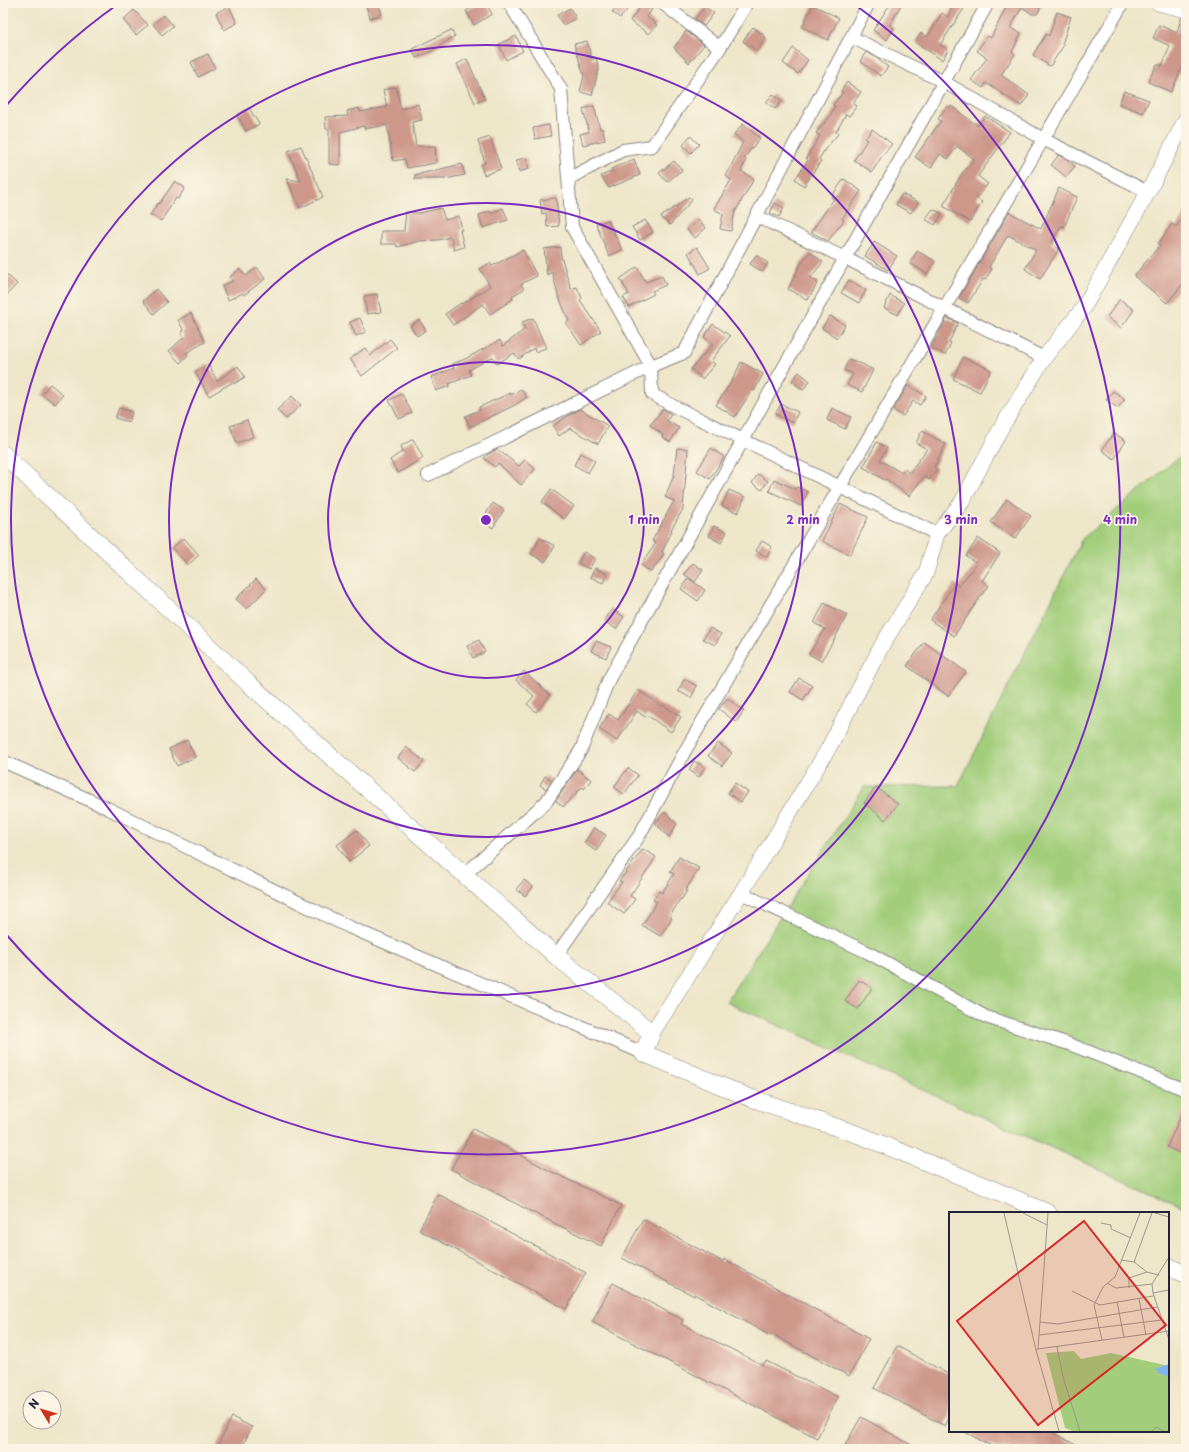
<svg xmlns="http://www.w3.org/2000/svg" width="1189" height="1452" viewBox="0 0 1189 1452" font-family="'Playpen Sans',sans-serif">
	<rect width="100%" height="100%" fill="#fcf5e5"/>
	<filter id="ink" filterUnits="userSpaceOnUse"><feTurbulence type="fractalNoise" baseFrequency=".025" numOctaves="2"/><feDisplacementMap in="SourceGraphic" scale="8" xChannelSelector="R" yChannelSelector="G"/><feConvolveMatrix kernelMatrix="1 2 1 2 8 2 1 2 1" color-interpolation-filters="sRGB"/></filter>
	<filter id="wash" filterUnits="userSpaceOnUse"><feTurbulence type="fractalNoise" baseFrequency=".012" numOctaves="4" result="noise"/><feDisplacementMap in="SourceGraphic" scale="16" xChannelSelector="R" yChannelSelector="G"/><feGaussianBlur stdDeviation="0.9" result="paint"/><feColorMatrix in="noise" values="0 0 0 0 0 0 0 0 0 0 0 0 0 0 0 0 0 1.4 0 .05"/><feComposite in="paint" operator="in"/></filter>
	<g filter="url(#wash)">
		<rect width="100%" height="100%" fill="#ede6c9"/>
		<path fill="#a2ce7b" stroke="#62785b" d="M1186,451v757l-460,-206 138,-215 94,-1 124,-247z"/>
		<g id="blocks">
			<path fill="#cd978a" d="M365,3h13l4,11 -12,4z
				M480,3h6l6,11 -18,11 -8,-14z
				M643,3l9,6 -5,8 10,8 -8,9 -19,-13z
				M891,3h11l-12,22 4,3 -7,12 -14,-10z
				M954,3h4l7,4 -25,38 8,5 -6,10 -27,-18 6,-9 6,4 15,-24 6,4z
				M1008,3h35l-6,11h-5l-10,-7 -12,21 11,5 -9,19 3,2 -14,21 28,20 -8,11 -35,-23 -3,5 -12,-8 16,-22 -10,-7 10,-15 4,2z
				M619,4l8,6 -7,8 -8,-6z
				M813,5l26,13 -11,22 -26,-13z
				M229,6l8,17 -13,7 -8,-17z
				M705,7l9,6 -10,13 -9,-7z
				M570,8l6,10 -13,7 -6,-10z
				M134,10l14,15 -12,10 -13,-15z
				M1057,12l14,5 -9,27 2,1 -14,21 -17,-11 13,-21 3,2z
				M164,15l9,11 -11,9 -9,-11z
				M1181,18l5,1v40l-15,33 -23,-10 9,-18 5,2 8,-20 -17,-8 6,-13 18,8z
				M753,27l13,10 -9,14 -14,-10z
				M451,30l4,6 -23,15 -16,7 -4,-9z
				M686,31l18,14 -15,18 -15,-15z
				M516,36l7,15 -17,9 -7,-16z
				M587,41l5,19 4,-2 3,10 -7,27 -12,-3 4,-16 -10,-32z
				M793,48l15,12 -10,14 -15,-11z
				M866,52l8,4 14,11 -7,9 -21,-15z
				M208,54l7,14 -17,9 -7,-15z
				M467,59l18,40 -10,4 -18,-39z
				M847,82l14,10 -8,11 4,3 -8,10 -3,-2 -10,18 2,2 -13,15 -6,10 2,2 -17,25 -9,-7 13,-19 -2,-2 14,-22 -4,-3 14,-17 5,-10 -2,-1 10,-13 -2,-1z
				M396,87l5,22 17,-5 4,16 -10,2 4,24h19l1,17 -29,5 -2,-9 -12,2 -6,-36 -23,4v-3l-24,6v33l-11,-1v-35h-3l-1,-12 23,-1 -1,-5 12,-3 1,4 27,-5 -4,-17z
				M1124,91l25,9 -6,13 -24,-9z
				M773,94l9,7 -7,8 -9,-7z
				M594,106l6,23h3l2,11 -22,5 -3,-11 9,-2 -6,-23z
				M947,106l3,2 1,-2 27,20 7,-10 25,16 -32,44 10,8 -12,14 6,4 -12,20 -27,-16 18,-31 13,-16 -17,-13 -9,13 -8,-5 -9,14 -16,-11 26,-36 -3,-2z
				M249,108l10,16 -13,7 -9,-16z
				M743,124l17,14 -16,20 2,2 -5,11 13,8 -19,33 -4,19 -11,-2 3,-15 -9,-5 17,-29 -5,-4 17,-34 -9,-8z
				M549,125l2,11 -16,3 -2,-11z
				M872,129l20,15 -10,12 -10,16 -18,-12 13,-20 -2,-1z
				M690,136l9,8 -8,9 -8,-8z
				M490,137l11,32 -17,6 -3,-10 4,-2 -7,-22z
				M301,146l22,51 -23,11 -13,-29 14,2 -13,-30z
				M1059,155l8,4 8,7 -9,11 -15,-12z
				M526,158l3,11 -10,3 -3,-12z
				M634,159l6,16 -31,13 -8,-12 12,-5 -2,-2z
				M674,161l8,9 -15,12 -8,-9z
				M462,164l3,11 -20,4h-30v-4z
				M844,179l17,12 -19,28 2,1 -16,21 -17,-9 23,-33 -3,-2z
				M175,181l10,7 -7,11 -2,-1 -15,23 -11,-6 8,-12 1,1z
				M1059,188l18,9 -13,30 -3,-1 -10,17 8,6 -19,30 -15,-10 11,-19 -28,-15 -19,32 3,2 -7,11 -2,-1 -15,24 -9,-5 50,-86 32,17z
				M902,194l16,8 -7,11 -15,-8z
				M689,197l3,3 -22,25 -9,-8z
				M556,198l3,28 -12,1 -1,-14 -4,1 -2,-14z
				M775,203l9,5 -5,9 -9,-4z
				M441,208l4,12 14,-4 3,14h-2l4,17 -10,3 -3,-13 -13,3 -19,1 -22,6 -1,-3h-15v-13h23l2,-19 13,1z
				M503,208l5,12 -25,8 -4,-13 11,-4 1,2z
				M933,209l9,5 -7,11 -10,-6z
				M1186,212v68l-19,23 -33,-27 26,-31 -2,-1 14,-20 4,3z
				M698,219l8,9 -11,10 -8,-8z
				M608,220l14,30 -13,6 -13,-32z
				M645,220l8,12 -13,8 -8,-13z
				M874,242l23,14 -9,14 -23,-14z
				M560,247l1,9 10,33 6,-2 5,11 -2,2 21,31 -20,14 -15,-22 3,-2 -11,-26 -6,-23 -5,3 -3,-26z
				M697,247l13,21 -10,6 -12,-21z
				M523,250l14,26 -16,8 3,5 -12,7 1,3 -23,15 -7,-10 -30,21 -8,-11 16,-11 1,1 28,-18 -10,-17 10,-6 2,3z
				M917,251l18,10 -8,13 -17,-11z
				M810,252l13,10 -13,16 8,4 -10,18 -20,-11 12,-24z
				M756,255l12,8 -6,9 -12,-8z
				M257,267l8,12 -21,16 -1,-2 -15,7 -6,-14 11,-5 -3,-4 10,-8 6,7z
				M637,267l9,15 16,-6 4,9 -14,6 2,3 -25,13 -6,-10 6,-3 -9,-15z
				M3,271l14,13 -14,15z
				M849,280l17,10 -7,13 -18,-10z
				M156,289l11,13 -13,12 -11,-13z
				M377,294l4,18 -14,2 -3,-18z
				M890,295l14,8 -6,12 -14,-7z
				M1120,299l14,11 -13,18 -14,-11z
				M191,313l14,29 -19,11 2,2 -8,8 -11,-12 15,-14 -3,-5 3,-1 -6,-11z
				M830,316l15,9 -8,13 -15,-10z
				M360,318l6,14 -10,4 -6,-14z
				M533,318l13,30 -11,4 -1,-4 -15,11 -5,-6 -17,11 -4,-7 -24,13 2,5 -22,9 1,2 -14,5 -5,-14 23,-9 -2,-4 13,-5 35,-19 3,6 22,-17 -3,-7z
				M947,318l11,5 -9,19 2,1 -6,12 -14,-7z
				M419,320l7,10 -9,6 -7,-10z
				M713,324l17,12 -19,25 4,3 -13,15 -11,-10 22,-25 -9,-7z
				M390,339l7,9 -35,28 -12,-17 15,-11 5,8z
				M963,357l28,13 -11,22 -27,-13z
				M849,359l13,5 11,6 -11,22 -15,-7 6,-11 -9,-4z
				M741,362l22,12 -9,17 -2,-1 -17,27 -19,-12 17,-26z
				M208,364l9,17 21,-15 7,11 -11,7 -1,-2 -24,14 -14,-24z
				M799,372l11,9 -7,9 -11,-9z
				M50,384l13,11 -8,9 -13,-10z
				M908,385l18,11 -6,9 -7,-4 -10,15 -10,-6z
				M521,389l6,8 -12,8 -45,22 -5,-11 15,-6 -1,-3 5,-2 26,-12 1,2z
				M1113,391l12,8 -7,9 -12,-8z
				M402,394l10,19 -13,6 -10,-19z
				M292,396l9,9 -15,14 -9,-9z
				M781,404l17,8 -5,11 -18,-9z
				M119,408l13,4 -3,10 -14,-4z
				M832,408l19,9 -6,12 -18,-9z
				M580,409l28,17 -10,18 -28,-16 -11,8 -6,-10 16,-11z
				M663,409l8,5 -4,7 12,7 -9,14 -8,-5 1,-2 -13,-10z
				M247,420l6,17 -16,6 -7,-17z
				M922,431l24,13 -12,23 3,2 -8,11 -5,-4 -15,20 -23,-17 -1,1 -22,-13 14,-25 10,6 -7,12 22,13 3,-4 4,4 18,-24 -11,-6z
				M1114,433l12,8 -12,18 -12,-9z
				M413,439l10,19 -25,15 -8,-13 13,-9 -2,-5z
				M677,448l11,1 -5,60 -12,21 1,1 -10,21 2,2 -13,18 -10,-7 15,-22 -4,-2 22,-40 -9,-4 9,-22z
				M711,448l13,9 -14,22 -13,-8z
				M497,449l22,17 6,-6 10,9 -14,16 -23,-22 -3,4 -11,-9 3,-3z
				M581,453l14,8 -7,12 -14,-8z
				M758,474l10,7 -6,9 -10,-7z
				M774,479l21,10 2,-2 11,5 -7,14 -32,-15z
				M551,489l23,17 -10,13 -22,-17z
				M729,490l16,7 -7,16 -16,-7z
				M1007,499l24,17 -16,23 -24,-17z
				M493,503l11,7 -11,18 -12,-7z
				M840,504l28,13 -18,38 -28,-14z
				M714,526l13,6 -6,11 -12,-7z
				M184,538l15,17 -11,10 -16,-17z
				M540,538l15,8 -10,16 -14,-8z
				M978,538l22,15 -18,28 7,5 -8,10 -27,40 -24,-16 25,-37 4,3 18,-23 -11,-7z
				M762,541l10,6 -5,10 -11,-6z
				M584,552l11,7 -6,10 -11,-6z
				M693,563l10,7 -8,12 -11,-8z
				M595,568l12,6 -4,9 -13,-6z
				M688,578l17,12 -7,11 -17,-12z
				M256,579l10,10 -19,20 -11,-10z
				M824,603l23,12 -13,25 -13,21 -12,-7 16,-25 -11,-6z
				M612,609l12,8 -8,12 -12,-8z
				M710,628l11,6 -6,11 -12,-6z
				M479,640l6,12 -12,6 -6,-12z
				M596,641l15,6 -5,11 -15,-7z
				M924,642l42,30 -18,24 -41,-30z
				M524,671l26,24 -14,17 -9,-8 7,-8 -18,-16z
				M799,678l13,8 -9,14 -13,-8z
				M684,679l13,7 -6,12 -13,-7z
				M638,690l24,16 1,-1 18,12 -10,15 -24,-17 -2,2 -8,-6 -20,30 -18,-12 10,-15 9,6z
				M727,698l17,13 -8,11 -17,-13z
				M187,740l8,17 -18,9 -8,-17z
				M718,743l14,10 -10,13 -14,-10z
				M406,747l18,14 -9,11 -17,-14z
				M694,761l11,6 -6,10 -10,-7z
				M628,768l10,7 -14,19 -10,-7z
				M577,769l14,11 -7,9 -2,-2 -19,20 -7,-6z
				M545,776l7,4 -6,9 -6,-4z
				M735,783l13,9 -7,10 -13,-9z
				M876,787l22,17 -13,16 -21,-17z
				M665,812l12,12 -8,13 -14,-14z
				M594,828l12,7 -10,16 -12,-8z
				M357,830l12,16 -20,16 -12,-17z
				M643,849l13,8 -26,39 5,3 -11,15 -17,-12 15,-20 -3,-1z
				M679,857l20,11 -14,23h2l-6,9 -1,-1 -10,17 2,2 -12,18 -18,-11 15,-23 -4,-2 6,-9 3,2 12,-19 -4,-2z
				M524,880l9,7 -8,9 -9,-7z
				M859,980l13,8 -14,21 -13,-8z
				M1186,1104v52l-19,-9z
				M473,1129l77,42 71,34 -20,41 -75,-37 -75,-40z
				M438,1194l148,79 -20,36 -147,-79z
				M643,1219l80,43 1,-3 145,80 -20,37 -77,-42 -1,2 -77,-42v2l-72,-38z
				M613,1283l70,37 -2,4 82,41 3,-4 72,36 -21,41 -225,-116z
				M897,1346l53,29v41l-5,10 -71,-38z
				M232,1417l20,10 -11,22h-25z
				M861,1417l58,32h-76z
				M963,1431h87l33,18h-86z"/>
		</g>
	</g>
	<g filter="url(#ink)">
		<use href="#blocks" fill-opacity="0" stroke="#888482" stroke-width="1"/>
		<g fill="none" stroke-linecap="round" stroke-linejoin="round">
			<g stroke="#888482" stroke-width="14">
				<path id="minor" d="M509,3l52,86 11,138 79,139 1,28 23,13 262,127
					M662,3l58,45
					M851,37l93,45 99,57 105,53
					M568,179l55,-29 29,-4 68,-98 27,-45
					M756,216l89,42 199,100
					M428,475l223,-109 33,-13 185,-350
					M3,761l104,47 242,119 294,126
					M464,875l82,-73 35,-52 28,-71 379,-676
					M741,893l126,59 119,65 83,27 117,46
					M556,956l83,-120 46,-85 438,-748"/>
			</g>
			<g stroke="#888482" stroke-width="16">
				<path id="tertiary" d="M1158,3l28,7
					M652,1033l89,-140 87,-144 53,-102 45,-74 11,-39 25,-32 39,-74 43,-70 40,-51 64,-115 38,-73"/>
			</g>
			<g stroke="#888482" stroke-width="18">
				<path id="secondary" d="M3,454l245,229 308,273 96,77 -9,20 105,44 114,39 147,60 39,17
					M1168,1267l18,7"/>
			</g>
			<use href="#minor" stroke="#fff" stroke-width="12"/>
			<use href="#tertiary" stroke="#fff" stroke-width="15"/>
			<use href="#secondary" stroke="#fff" stroke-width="17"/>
		</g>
	</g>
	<g fill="none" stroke="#7b2cbf" stroke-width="2">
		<circle cx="486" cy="520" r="158"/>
		<circle cx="486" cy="520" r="317"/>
		<circle cx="486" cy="520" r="475"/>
		<path d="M4 108A634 634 0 0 1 118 4M854 4A634 634 0 1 1 4 932"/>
	</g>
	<g transform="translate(949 1212)">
		<rect width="220" height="220" fill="#ede6c9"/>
		<path d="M125,139l7,8 30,-6 58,13v65h-96l-8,-3 -19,-75z" fill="#a2ce7b"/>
		<path d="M220,152v13l-13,-5h3l-4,-3z" fill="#7fb5ee"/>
		<path fill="none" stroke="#9c9890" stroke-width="1" d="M55,1l32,137M74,1l24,12M99,1l-10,136 -2,1 23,81M206,1l14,4M152,11l10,2v4l20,9M220,45l-17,27 1,9 16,47M172,48l13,2 18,-49M185,50l13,10 12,3M158,71l9,5 36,-4M180,76v-10l18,-6M123,79l28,14 53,-9M204,81l16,-3M190,87l7,36M168,90l7,35M91,110l18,2 99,-17M90,123l123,-15M153,128l-8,-35 9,-18 12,-10 25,-64M108,135l6,30 17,54M89,137l131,-18M203,219l4,-4 8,4"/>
		<path fill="#d62828" fill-opacity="0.15" stroke="#d62828" stroke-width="2" d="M135,9l82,104 -128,100 -81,-104z"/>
		<rect width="220" height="220" fill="none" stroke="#22223b" stroke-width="2"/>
	</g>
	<circle cx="486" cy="520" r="6" fill="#7b2cbf" stroke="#fcf5e5" stroke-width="2"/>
	<g font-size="12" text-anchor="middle" font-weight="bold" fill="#7b2cbf" stroke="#fcf5e5" stroke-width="3.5" stroke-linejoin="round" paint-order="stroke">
		<text x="644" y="524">1 min</text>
		<text x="803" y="524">2 min</text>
		<text x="961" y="524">3 min</text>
		<text x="1120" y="524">4 min</text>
	</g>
	<rect width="1189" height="1452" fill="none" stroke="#fcf5e5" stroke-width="16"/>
	<g transform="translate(42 1410) rotate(308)"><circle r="19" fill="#fcf5e5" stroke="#a5a1a1"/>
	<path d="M0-3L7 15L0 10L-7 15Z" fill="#c8321e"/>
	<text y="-6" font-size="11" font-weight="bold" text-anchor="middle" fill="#22223b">N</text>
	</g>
</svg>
